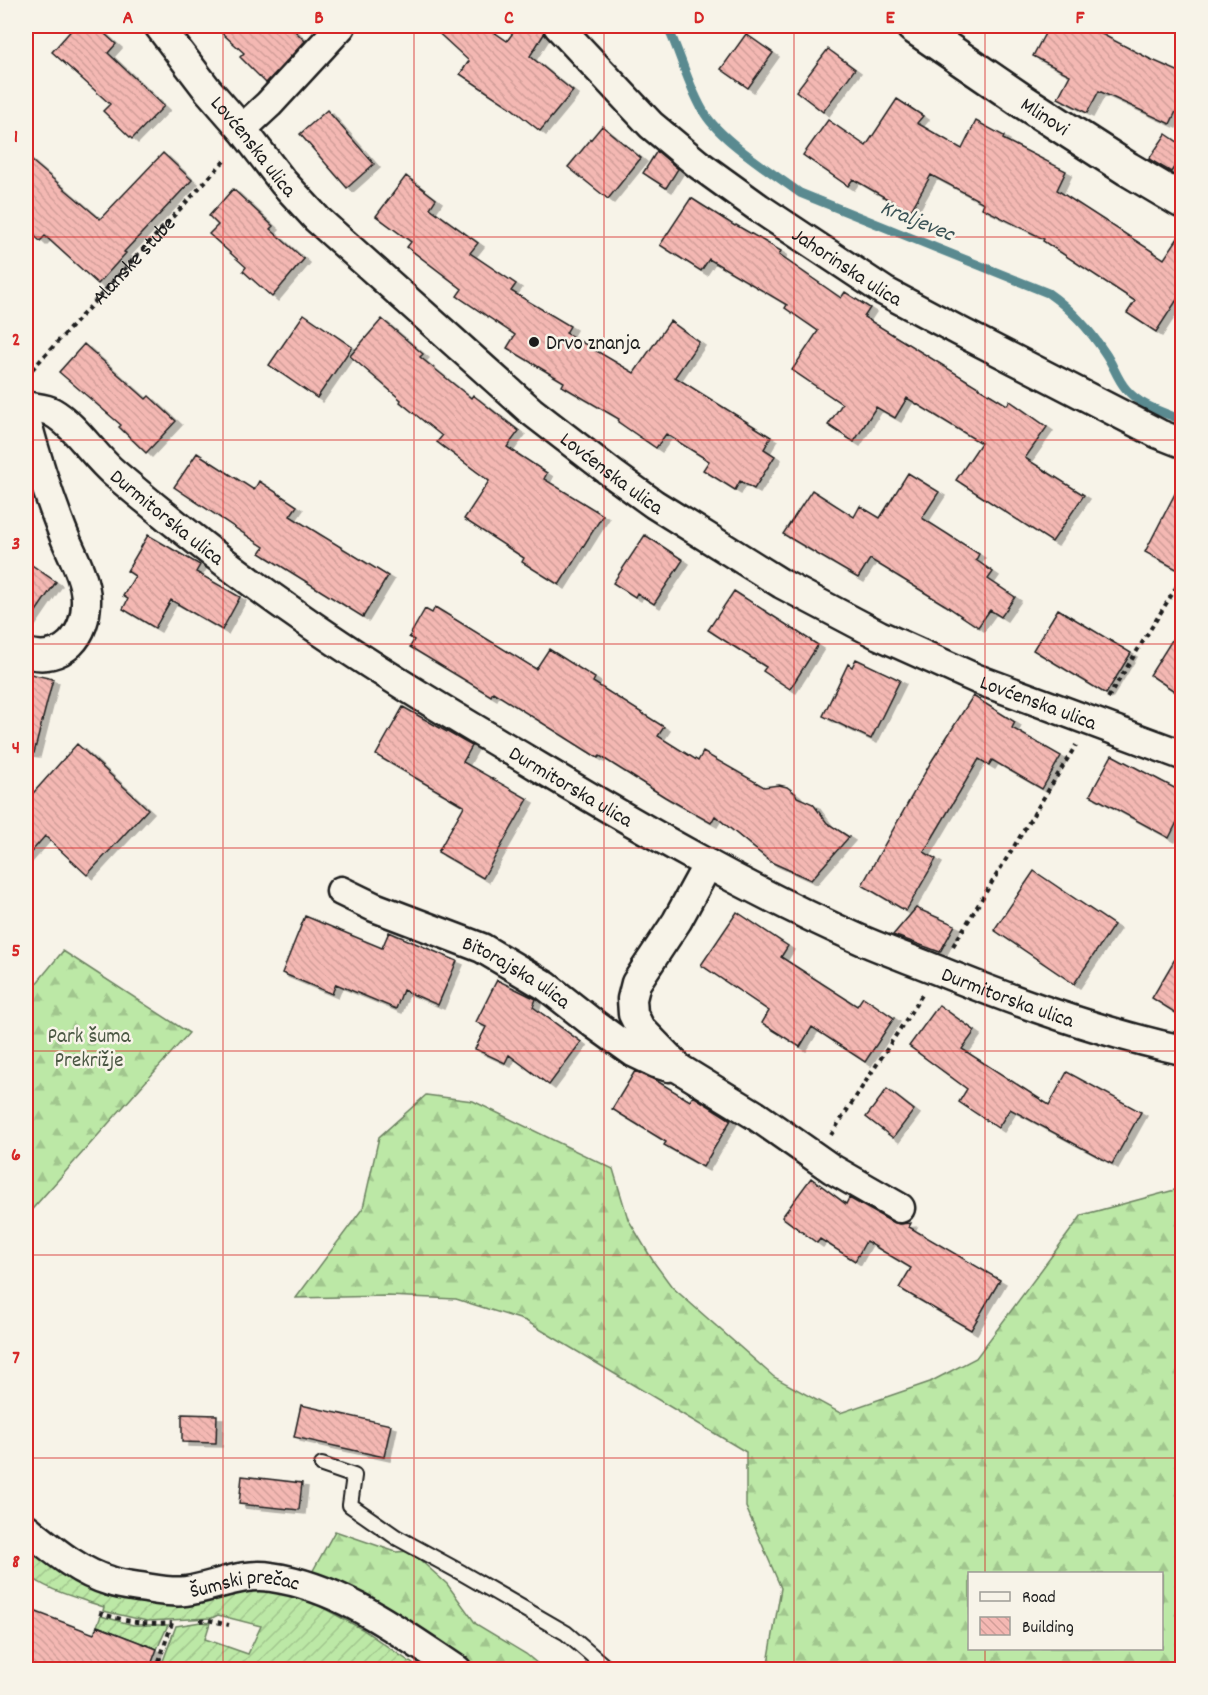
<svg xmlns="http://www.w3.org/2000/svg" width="1208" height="1695" viewBox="0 0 1208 1695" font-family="Dekko,sans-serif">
	<defs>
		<pattern id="forest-firs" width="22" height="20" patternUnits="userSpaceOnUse" patternTransform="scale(1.5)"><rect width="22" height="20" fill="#bce8a6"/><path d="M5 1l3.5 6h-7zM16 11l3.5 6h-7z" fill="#a1c68e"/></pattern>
		<pattern id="garden-furrows" width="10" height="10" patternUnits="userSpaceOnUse" patternTransform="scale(1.5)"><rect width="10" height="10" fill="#bce8a6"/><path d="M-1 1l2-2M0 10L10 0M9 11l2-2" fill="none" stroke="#a1c68e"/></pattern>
		<pattern id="building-back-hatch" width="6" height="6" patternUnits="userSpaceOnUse" patternTransform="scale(1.5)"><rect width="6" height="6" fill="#f4b8b3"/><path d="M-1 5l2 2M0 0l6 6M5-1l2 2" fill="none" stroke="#d19e99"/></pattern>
		<filter id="shadow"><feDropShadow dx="6" dy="4" stdDeviation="0" flood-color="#0004"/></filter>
	</defs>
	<rect width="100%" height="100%" fill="#f7f3e8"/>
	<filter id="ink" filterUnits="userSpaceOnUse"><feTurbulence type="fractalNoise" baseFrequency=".0167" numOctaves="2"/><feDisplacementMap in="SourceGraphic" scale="12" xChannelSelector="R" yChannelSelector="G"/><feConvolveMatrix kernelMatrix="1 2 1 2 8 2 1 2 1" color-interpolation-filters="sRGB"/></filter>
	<g filter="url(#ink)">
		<path fill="url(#forest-firs)" stroke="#6c8261" stroke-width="1.5" fill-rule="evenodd" d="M63,951l126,82 -163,183v-220z
			M426,1095l47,6 140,68 15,50 25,42 19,26 102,90 66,36 90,-31 46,-24 106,-143 100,-27v481h-415l14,-81 -35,-81v-55l-220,-131 -70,-22 -69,-3 -91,2 67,-90 16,-71zM970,1574h192v74h-192z
			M335,1531l61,21 14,-1 37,33 29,40 50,30 18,15h-72l-6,-5 -156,-88z"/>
		<path fill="url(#garden-furrows)" stroke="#6c8261" stroke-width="1.5" d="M36,1543l48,35 163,9 47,5 68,37 58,40h-260l16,-43 25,-4 9,1 -5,16 43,15 13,-28 -43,-11 -6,3 -65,3 -44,-10 1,-4c-25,-9 -58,-16 -78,-34v-21l4,2z
			M101,1616l32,9h35l-11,24 -60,-23z"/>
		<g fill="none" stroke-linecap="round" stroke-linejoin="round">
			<path stroke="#5a8a90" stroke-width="9" d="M667,26c14,28 21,61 38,88 17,27 68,59 95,79l248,100c23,16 42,37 57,60 8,11 12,26 21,36 14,17 37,23 56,31"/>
		</g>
		<path fill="url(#building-back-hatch)" stroke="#1c1c1c" stroke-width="1.5" filter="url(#shadow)" d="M75,26h21l20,18 -8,9 56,53 -32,33 -29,-28 7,-7 -58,-52z
			M214,26h76l15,15 -39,42 -26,-26 4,-4z
			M431,26h54l22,15 11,-15h24l2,8 -14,22 43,35 -33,40 -30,-24 -50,-33 9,-13z
			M1049,26h37l64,33 32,14v26l-12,25 -71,-33 -12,22 -29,-15 12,-23 -37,-19z
			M746,34l27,19 -25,35 -27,-19z
			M828,49l27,20 -32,43 -27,-21z
			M897,99l26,17 -6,7 45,26 14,-28 28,15 -1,3 63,32 -9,19 107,69 18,-27v60l-26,40 -29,-19 8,-12 -92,-60 1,-2 -62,-31 2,-5 -53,-28 -21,37 -57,-33 -5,7 -45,-31 25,-35 38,26z
			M327,110l47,54 -27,24 -47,-54z
			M602,126l39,32 -33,41 -40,-32z
			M1166,134l16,11v10l-11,17 -22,-13z
			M657,151l21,18 -12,19 -23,-15z
			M163,153l29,27 -68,72 2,1 -28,31 -53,-48 -5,5 -14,-13v-72l74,63z
			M406,176l30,23 -6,9 48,35 -8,10 46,31 -5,7 59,35 -4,7 68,40 36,-52 29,21 -24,35 96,60 -7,12 11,7 -21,33 -14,-8 -5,9 -32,-20 6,-9 -43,-27 -10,14 -38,-26 1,-3 -57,-33 2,-4 -57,-34 8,-13 -58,-39 5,-7 -55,-42 4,-5 -35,-26z
			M233,189l40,37 -3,3 34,30 -32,38 -29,-26 3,-4 -37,-33 9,-9 -9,-9z
			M691,198l44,28 1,-1 45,26 -2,4 62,43 4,-6 25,16 -6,9 143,88 3,-4 37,26 -22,31 59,37 -32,47 -96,-62 25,-37 -74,-45 -12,20 -19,-11 -22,35 -26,-17 14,-21 -50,-34 26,-39 -33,-23 2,-3 -78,-46 -8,12 -41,-26z
			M304,314l48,33 -35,51 -48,-33z
			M382,319l41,35 -3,3 51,41 2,-3 46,36 -12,16 40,26 -3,6 59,36 -44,70 -37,-23 2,-4 -60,-39 25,-38 -52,-39 5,-6 -42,-34 1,-2 -51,-44z
			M84,344l62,55 3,-3 27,25 -30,32 -27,-26 2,-2 -62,-53z
			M197,453l57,37 5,-9 38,25 -7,10 98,60 -25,41 -103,-64 4,-6 -90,-60z
			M908,473l31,19 -17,26 57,36 -3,6 17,12 -5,7 27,18 -14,20 -11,-7 -12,17 -33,-22 -75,-46 -12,19 -75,-44 29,-44 42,27 6,-11 20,12z
			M1182,480v92l-37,-20z
			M148,535l52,30 -4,7 44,25 -18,33 -51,-30 -16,28 -32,-19 5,-10 -5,-3 12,-20 -8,-5z
			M645,535l38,25 -29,44 -17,-11 -2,4 -22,-14z
			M26,561l30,21 -30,44z
			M734,591l84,54 -28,44 -27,-18 3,-4 -58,-37z
			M435,607l101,62 13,-20 46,29 -2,4 71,45 -6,9 40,25 5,-9 61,35 15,-2 8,2 8,6 2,4 16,7 14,19 22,14 -38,43 -40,-18 -56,-46 -4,7 -46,-26 -65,-41 -2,2 -105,-66 -2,4 -81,-49 4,-7 -5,-3 16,-28 7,4z
			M1058,609l73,44 -25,41 -73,-44z
			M1182,624v72l-32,-21z
			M856,659l44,21 -29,59 -48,-23 25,-52 4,3z
			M26,673l27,6 -19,74 -8,-1z
			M973,696l42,26 -3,6 49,28 -19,33 -50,-29 -3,5 -10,-6 -55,93 12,7 -30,52 -44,-26 69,-123z
			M403,707l69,39 -9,16 65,37 -45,79 -45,-26 26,-46 -88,-51z
			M77,744l71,65 -61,66 -42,-39 -19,22v-57z
			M1112,755l70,37v20l-13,26 -79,-43z
			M1034,871l80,54 -40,59 -80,-54z
			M916,908l39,17 -15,27 -47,-17z
			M737,912l51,34 -7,11 76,49 6,-9 31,21 -29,44 -53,-35 -12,20 -38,-24 7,-12 -68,-46z
			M305,916l77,32 7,-16 68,29 -19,44 -35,-15 -7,19 -60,-25 -4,10 -50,-21z
			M1182,947v70l-30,-19z
			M497,980l39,19 -3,8 48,35 -32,43 -40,-30 -4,8 -30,-14 11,-22 -10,-5z
			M939,1005l36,26 -13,18 87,56 18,-33 74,40 -29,52 -102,-55 -12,19 -39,-26 8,-13 -58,-43z
			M635,1071l22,10 33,20 3,-5 38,24 -28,47 -39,-22 2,-3 -54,-33z
			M887,1089l27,21 -21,28 -27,-21z
			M811,1178l35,26 3,-6 43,24 7,2 12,-1 -2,4 91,53 -29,50 -72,-42 12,-20 -45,-27 -11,20 -35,-22 -3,4 -35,-26z
			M301,1405l90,20 -7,32 -90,-20z
			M182,1414l35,1 -1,28 -34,-1z
			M242,1476l60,7 -3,27 -60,-6z
			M26,1608l68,26 3,-8 60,23 -8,21h-123z"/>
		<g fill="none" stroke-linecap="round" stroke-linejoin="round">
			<g stroke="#1c1c1c" stroke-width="18">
				<path id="lane" d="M322,1465l32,11 -4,29 46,32 66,36 104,60 43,37"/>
			</g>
			<g stroke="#1c1c1c" stroke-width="33">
				<g id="street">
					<path id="s2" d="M159,26l48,63 35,40 41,53 34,37 214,192 83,64 40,29 128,80 97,51 98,44 205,76"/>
					<path id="s3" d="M558,26l93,99 47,39 61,44 125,83 75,40 200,103 23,9"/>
					<path d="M242,129l27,-25 72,-78"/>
					<path id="s4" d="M26,406c7,2 19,2 26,6 23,13 41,43 62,61 60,51 121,99 186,144 77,54 158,102 239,150 104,62 209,123 320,172 30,13 62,24 93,37 75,30 151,57 230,74"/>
					<path d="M26,420c10,37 22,74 36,110 8,22 23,45 24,69 1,36 -23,65 -60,54"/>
					<path d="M708,864l-31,57 -41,62 -4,16 1,15 7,14 40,41 75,46 77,54 68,39"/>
					<path id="s5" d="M341,891l33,16 108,41 64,38 48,38 39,28 23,11 13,4"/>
					<path id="s6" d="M26,1528c25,20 52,44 84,53 11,4 24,5 36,7 12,2 28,5 40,3 28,-4 57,-19 85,-14 70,10 129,55 186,93"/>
				</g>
			</g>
			<g stroke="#1c1c1c" stroke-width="38">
				<g id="secondary">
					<path id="s7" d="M913,26l111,76 104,67 54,32"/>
				</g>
			</g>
			<g stroke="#1c1c1c" stroke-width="4" stroke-dasharray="4.5 4.5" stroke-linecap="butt">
				<path id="s1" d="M26,376l201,-218"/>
				<path d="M1108,698l74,-120"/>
				<path d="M953,946l123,-201"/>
				<path d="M831,1135l91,-140"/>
				<path d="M99,1613c25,7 46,13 73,10"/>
				<path d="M200,1621l8,-1 21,5"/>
				<path d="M156,1670l16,-47"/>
			</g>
			<use href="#lane" stroke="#f7f3e8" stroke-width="14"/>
			<use href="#street" stroke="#f7f3e8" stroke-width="28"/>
			<use href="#secondary" stroke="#f7f3e8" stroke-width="33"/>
		</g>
	</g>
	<path fill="none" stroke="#d62828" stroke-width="1.5" stroke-opacity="0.55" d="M223,26v1644M414,26v1644M604,26v1644M794,26v1644M985,26v1548M26,237h1156M26,440h1156M26,644h1156M26,848h1156M26,1051h1156M26,1255h1156M26,1458h1156M985,1648v22"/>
	<circle fill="#1c1c1c" stroke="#f7f3e8" stroke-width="2" cx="534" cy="342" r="6"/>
	<g text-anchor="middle" stroke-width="5" stroke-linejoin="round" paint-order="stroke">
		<g font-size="21" fill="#1c1c1c" stroke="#f7f3e8">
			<text dy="7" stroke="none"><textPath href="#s7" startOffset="160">Mlinovi</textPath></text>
			<text dy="7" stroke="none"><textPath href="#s2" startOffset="153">Lovćenska ulica</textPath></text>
			<text dy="7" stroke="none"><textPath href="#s1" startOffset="158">Alanske stube</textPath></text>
			<text dy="7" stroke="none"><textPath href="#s3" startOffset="378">Jahorinska ulica</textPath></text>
			<text dy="7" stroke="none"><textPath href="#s2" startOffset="639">Lovćenska ulica</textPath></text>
			<text dy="7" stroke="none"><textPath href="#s4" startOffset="183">Durmitorska ulica</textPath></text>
			<text dy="7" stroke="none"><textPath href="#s2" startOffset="1125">Lovćenska ulica</textPath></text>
			<text dy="7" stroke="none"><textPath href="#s4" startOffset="669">Durmitorska ulica</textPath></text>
			<text dy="7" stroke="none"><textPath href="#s5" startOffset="194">Bitorajska ulica</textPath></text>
			<text dy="7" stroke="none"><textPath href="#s4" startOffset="1155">Durmitorska ulica</textPath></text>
			<text dy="7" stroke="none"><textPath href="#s6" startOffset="237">Šumski prečac</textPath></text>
		</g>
		<g font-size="21" fill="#1c1c1c" stroke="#f7f3e8" text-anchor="start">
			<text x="546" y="349">Drvo znanja</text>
		</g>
		<g font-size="21" fill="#4c5945" stroke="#f7f3e8">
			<text x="89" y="1042">Park šuma<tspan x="89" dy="24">Prekrižje</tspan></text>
		</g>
		<g font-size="22" font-style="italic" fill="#3b5356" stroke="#f7f3e8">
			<text transform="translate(918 219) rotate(22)" y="8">Kraljevec</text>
		</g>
	</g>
	<rect width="1208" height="1695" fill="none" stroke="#f7f3e8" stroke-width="66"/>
	<rect x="968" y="1572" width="195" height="78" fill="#f7f3e8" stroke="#9f9d96" stroke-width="1.5"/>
	<rect x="980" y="1592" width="30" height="9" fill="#f7f3e8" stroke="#9f9d96" stroke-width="1.5"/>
	<text x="1022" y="1602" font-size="18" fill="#1c1c1c">Road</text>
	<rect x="980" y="1617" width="30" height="18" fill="url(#building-back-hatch)" stroke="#9f9d96" stroke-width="1.5"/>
	<text x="1022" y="1632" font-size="18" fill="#1c1c1c">Building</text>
	<rect x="33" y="33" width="1142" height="1629" fill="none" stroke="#d62828" stroke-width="2"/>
	<g font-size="20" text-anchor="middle" font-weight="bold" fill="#d62828">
		<text x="128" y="23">A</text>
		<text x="319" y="23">B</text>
		<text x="509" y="23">C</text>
		<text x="699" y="23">D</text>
		<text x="890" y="23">E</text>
		<text x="1080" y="23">F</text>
		<text x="16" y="142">1</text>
		<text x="16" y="345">2</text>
		<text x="16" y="549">3</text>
		<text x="16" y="753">4</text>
		<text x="16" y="956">5</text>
		<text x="16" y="1160">6</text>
		<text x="16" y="1363">7</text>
		<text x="16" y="1567">8</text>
	</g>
</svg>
